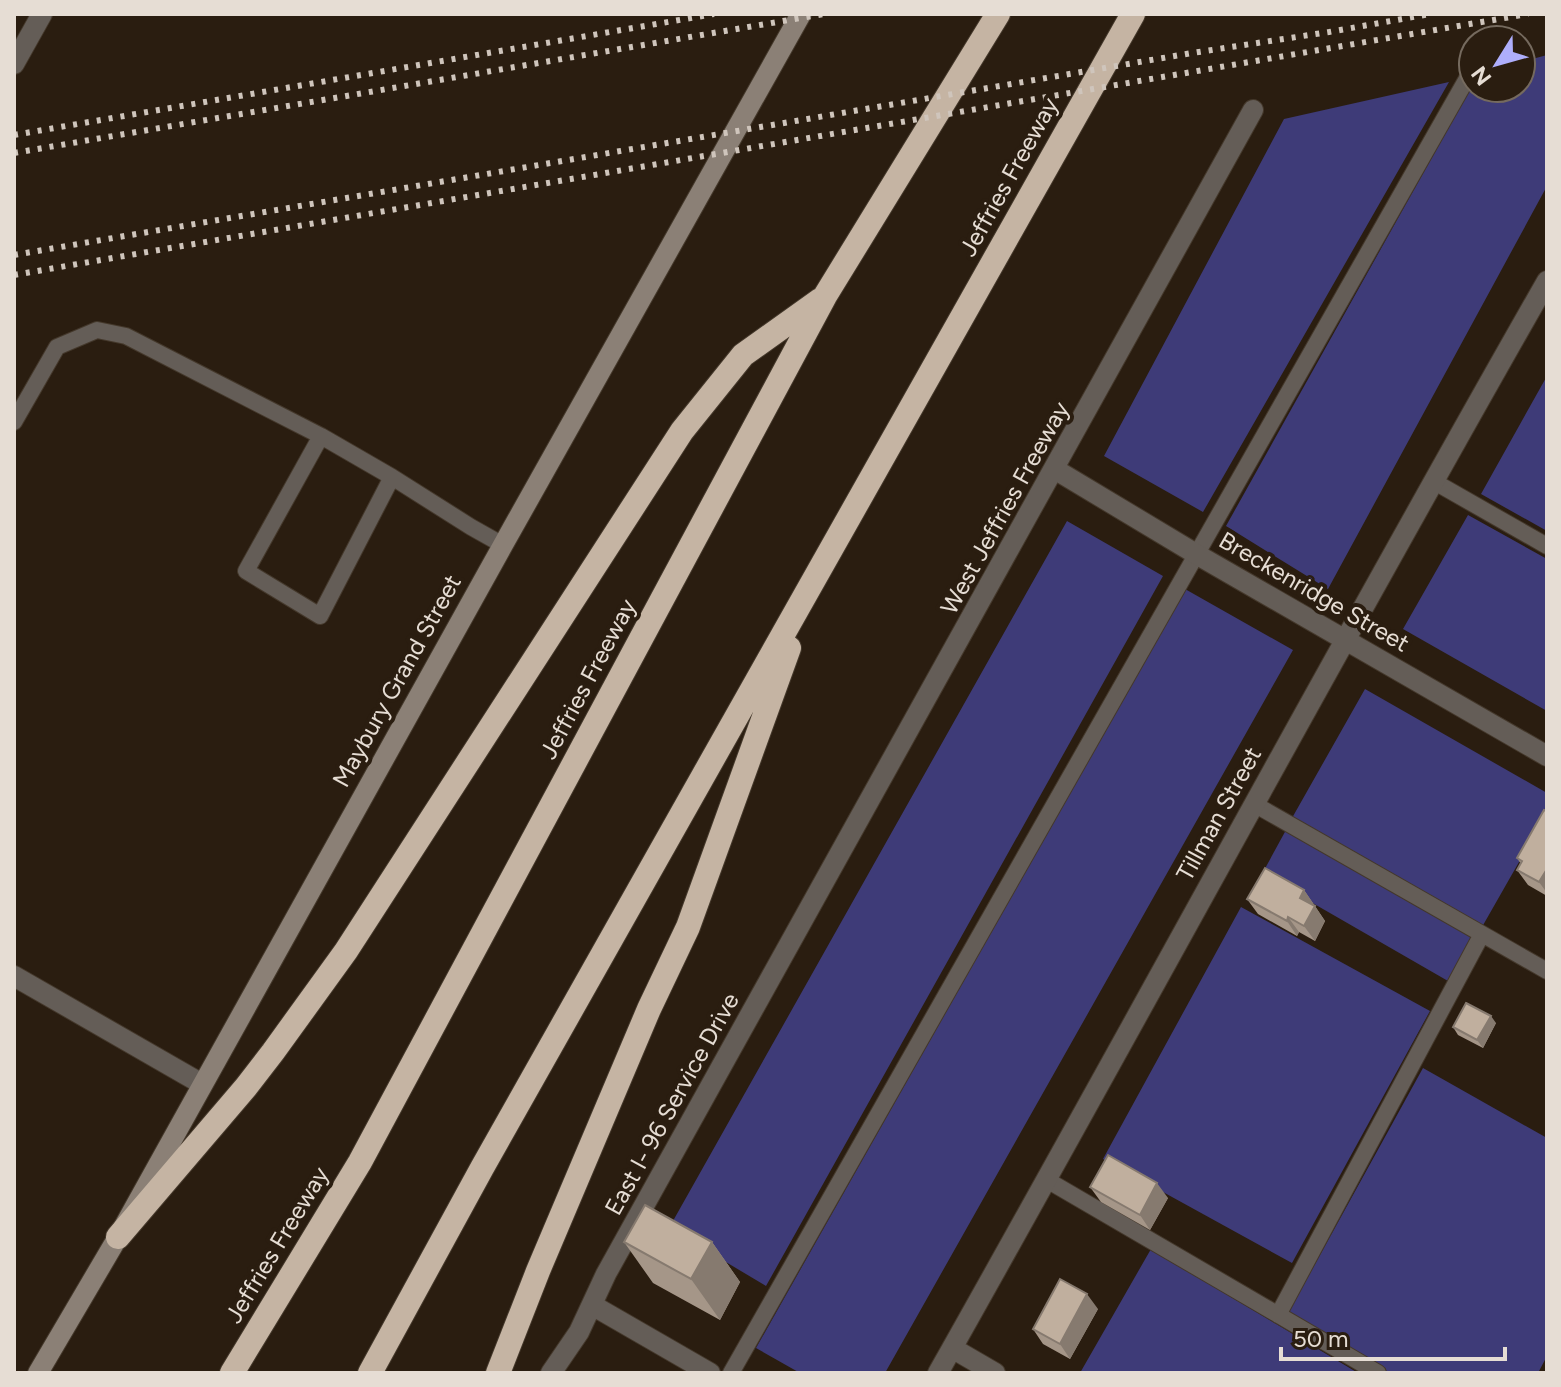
<svg xmlns="http://www.w3.org/2000/svg" width="1561" height="1387" viewBox="0 0 1561 1387" font-family="Figtree,sans-serif">
	<rect width="100%" height="100%" fill="#2a1d10"/>
	<path fill="#3e3b78" d="M1547,55v131l-219,403 -102,-63 247,-442v4h48v-26z
		M1449,82l-246,430 -99,-56 180,-337z
		M1547,376v155l-66,-37z
		M1468,515l79,44v152l-144,-82z
		M1067,521l96,55 -397,710 -97,-58z
		M1185,589l108,61 -408,723h-85l-44,-25z
		M1365,689l182,104v20l-65,114 -190,-109z
		M1286,830l187,107 -25,44 -186,-107z
		M1241,907l189,104 -138,252 -189,-104z
		M1423,1068l124,70v218l-9,17h-149l-101,-60z
		M1151,1249l207,124h-278z"/>
	<g fill="none" stroke-linecap="round" stroke-linejoin="round">
		<g stroke="#44382b" stroke-width="18">
			<path id="lane" d="M14,422l43,-75 40,-17 29,6 195,100 -75,135 74,45 72,-139 79,50 32,18
				M321,436l71,41
				M1433,481l114,65
				M1254,804l293,167
				M1047,1180l331,193
				M1278,1315l204,-381
				M731,1373l742,-1305"/>
		</g>
		<g stroke="#44382b" stroke-width="22">
			<path id="street" d="M14,64l28,-50
				M1056,470l140,84 351,202
				M14,976l188,108
				M592,1305l118,68
				M952,1348l43,25
				M551,1373l28,-41 27,-58c219,-387 434,-775 647,-1164
				M938,1373c205,-363 402,-730 609,-1092"/>
		</g>
		<g stroke="#44382b" stroke-width="22">
			<path id="secondary" d="M38,1373l80,-136 385,-692 298,-531"/>
		</g>
		<g stroke="#44382b" stroke-width="26">
			<path id="highway" d="M118,1237l128,-150 27,-35 73,-101 336,-520 61,-76 77,-55
				M232,1373l128,-211 465,-866 173,-282
				M370,1373l112,-205 651,-1154
				M498,1373l40,-102 111,-262 39,-82 101,-279"/>
		</g>
		<use href="#lane" stroke="#645d57" stroke-width="16"/>
		<use href="#street" stroke="#645d57" stroke-width="20"/>
		<use href="#secondary" stroke="#8b8076" stroke-width="20"/>
		<use href="#highway" stroke="#c5b4a3" stroke-width="24"/>
		<path stroke="#cfc5bc" stroke-width="6" stroke-dasharray="4 8" stroke-linecap="butt" d="M14,135l700,-121
			M14,153l810,-139
			M14,255l1178,-202 137,-21 101,-18
			M14,275l1514,-261"/>
	</g>
	<path fill="#a59688" d="M1547,811v85l-19,-11 -11,-15 4,-6 -4,-6z
		M1304,890l21,31 -10,20 -16,-9 -2,4 -39,-22 -11,-15z
		M1496,1023l-13,25 -25,-13 -5,-8z
		M1090,1187l78,11 -18,32 -49,-28z
		M624,1242h88l28,40 -20,38 -67,-37z
		M1098,1309l-28,50 -27,-15 -10,-15z"/>
	<path fill="#867a6f" d="M1547,869v24l-8,-11z
		M1304,890l11,16 -15,-8z
		M1315,906l10,15 -10,20 -11,-15z
		M1288,917l11,15 -2,4 -10,-15z
		M1491,1016l5,7 -13,25 -6,-8z
		M1157,1183l11,15 -18,32 -10,-15z
		M712,1242l28,40 -20,38 -29,-41z
		M1087,1294l11,15 -28,50 -10,-15z"/>
	<path fill="#c0af9e" stroke="#867a6f" stroke-width="2" d="M1544,810l3,1v58l-8,13 -22,-12 5,-9 -5,-3z
		M1265,868l39,22 -4,8 15,8 -11,20 -16,-9 -1,4 -40,-22z
		M1466,1003l25,13 -14,24 -24,-13z
		M1108,1155l49,28 -17,32 -50,-28z
		M645,1205l67,37 -21,37 -67,-37z
		M1060,1279l27,15 -27,50 -27,-15z"/>
	<g text-anchor="middle" stroke-width="8" stroke-linejoin="round" paint-order="stroke">
		<g font-size="24" fill="#e6ddd4" stroke="#2a1d10">
			<text transform="translate(1009 177) rotate(-61)" y="8">Jeffries Freeway</text>
			<text transform="translate(1005 508) rotate(-61)" y="8">West Jeffries Freeway</text>
			<text transform="translate(1314 592) rotate(30)" y="8">Breckenridge Street</text>
			<text transform="translate(588 679) rotate(-62)" y="8">Jeffries Freeway</text>
			<text transform="translate(397 681) rotate(-61)" y="8">Maybury Grand Street</text>
			<text transform="translate(1219 814) rotate(-61)" y="8">Tillman Street</text>
			<text transform="translate(672 1104) rotate(-61)" y="8">East I- 96 Service Drive</text>
			<text transform="translate(277 1245) rotate(-59)" y="8">Jeffries Freeway</text>
		</g>
	</g>
	<rect width="1561" height="1387" fill="none" stroke="#e6ddd4" stroke-width="32"/>
	<g transform="translate(1497 64) rotate(233)"><circle r="38" fill="#2a1d10" stroke="#756a5e" stroke-width="2"/>
	<path d="M0-6L14 30L0 20L-14 30Z" fill="#aeaefb"/>
	<text y="-12" font-size="22" font-weight="bold" text-anchor="middle" fill="#e6ddd4">N</text>
	</g>
	<path d="M1281 1347v12h224v-12" fill="none" stroke="#e6ddd4" stroke-width="4"/>
	<text x="1293" y="1347" font-size="24" fill="#e6ddd4" stroke="#2a1d10" stroke-width="6" paint-order="stroke">50 m</text>
</svg>
